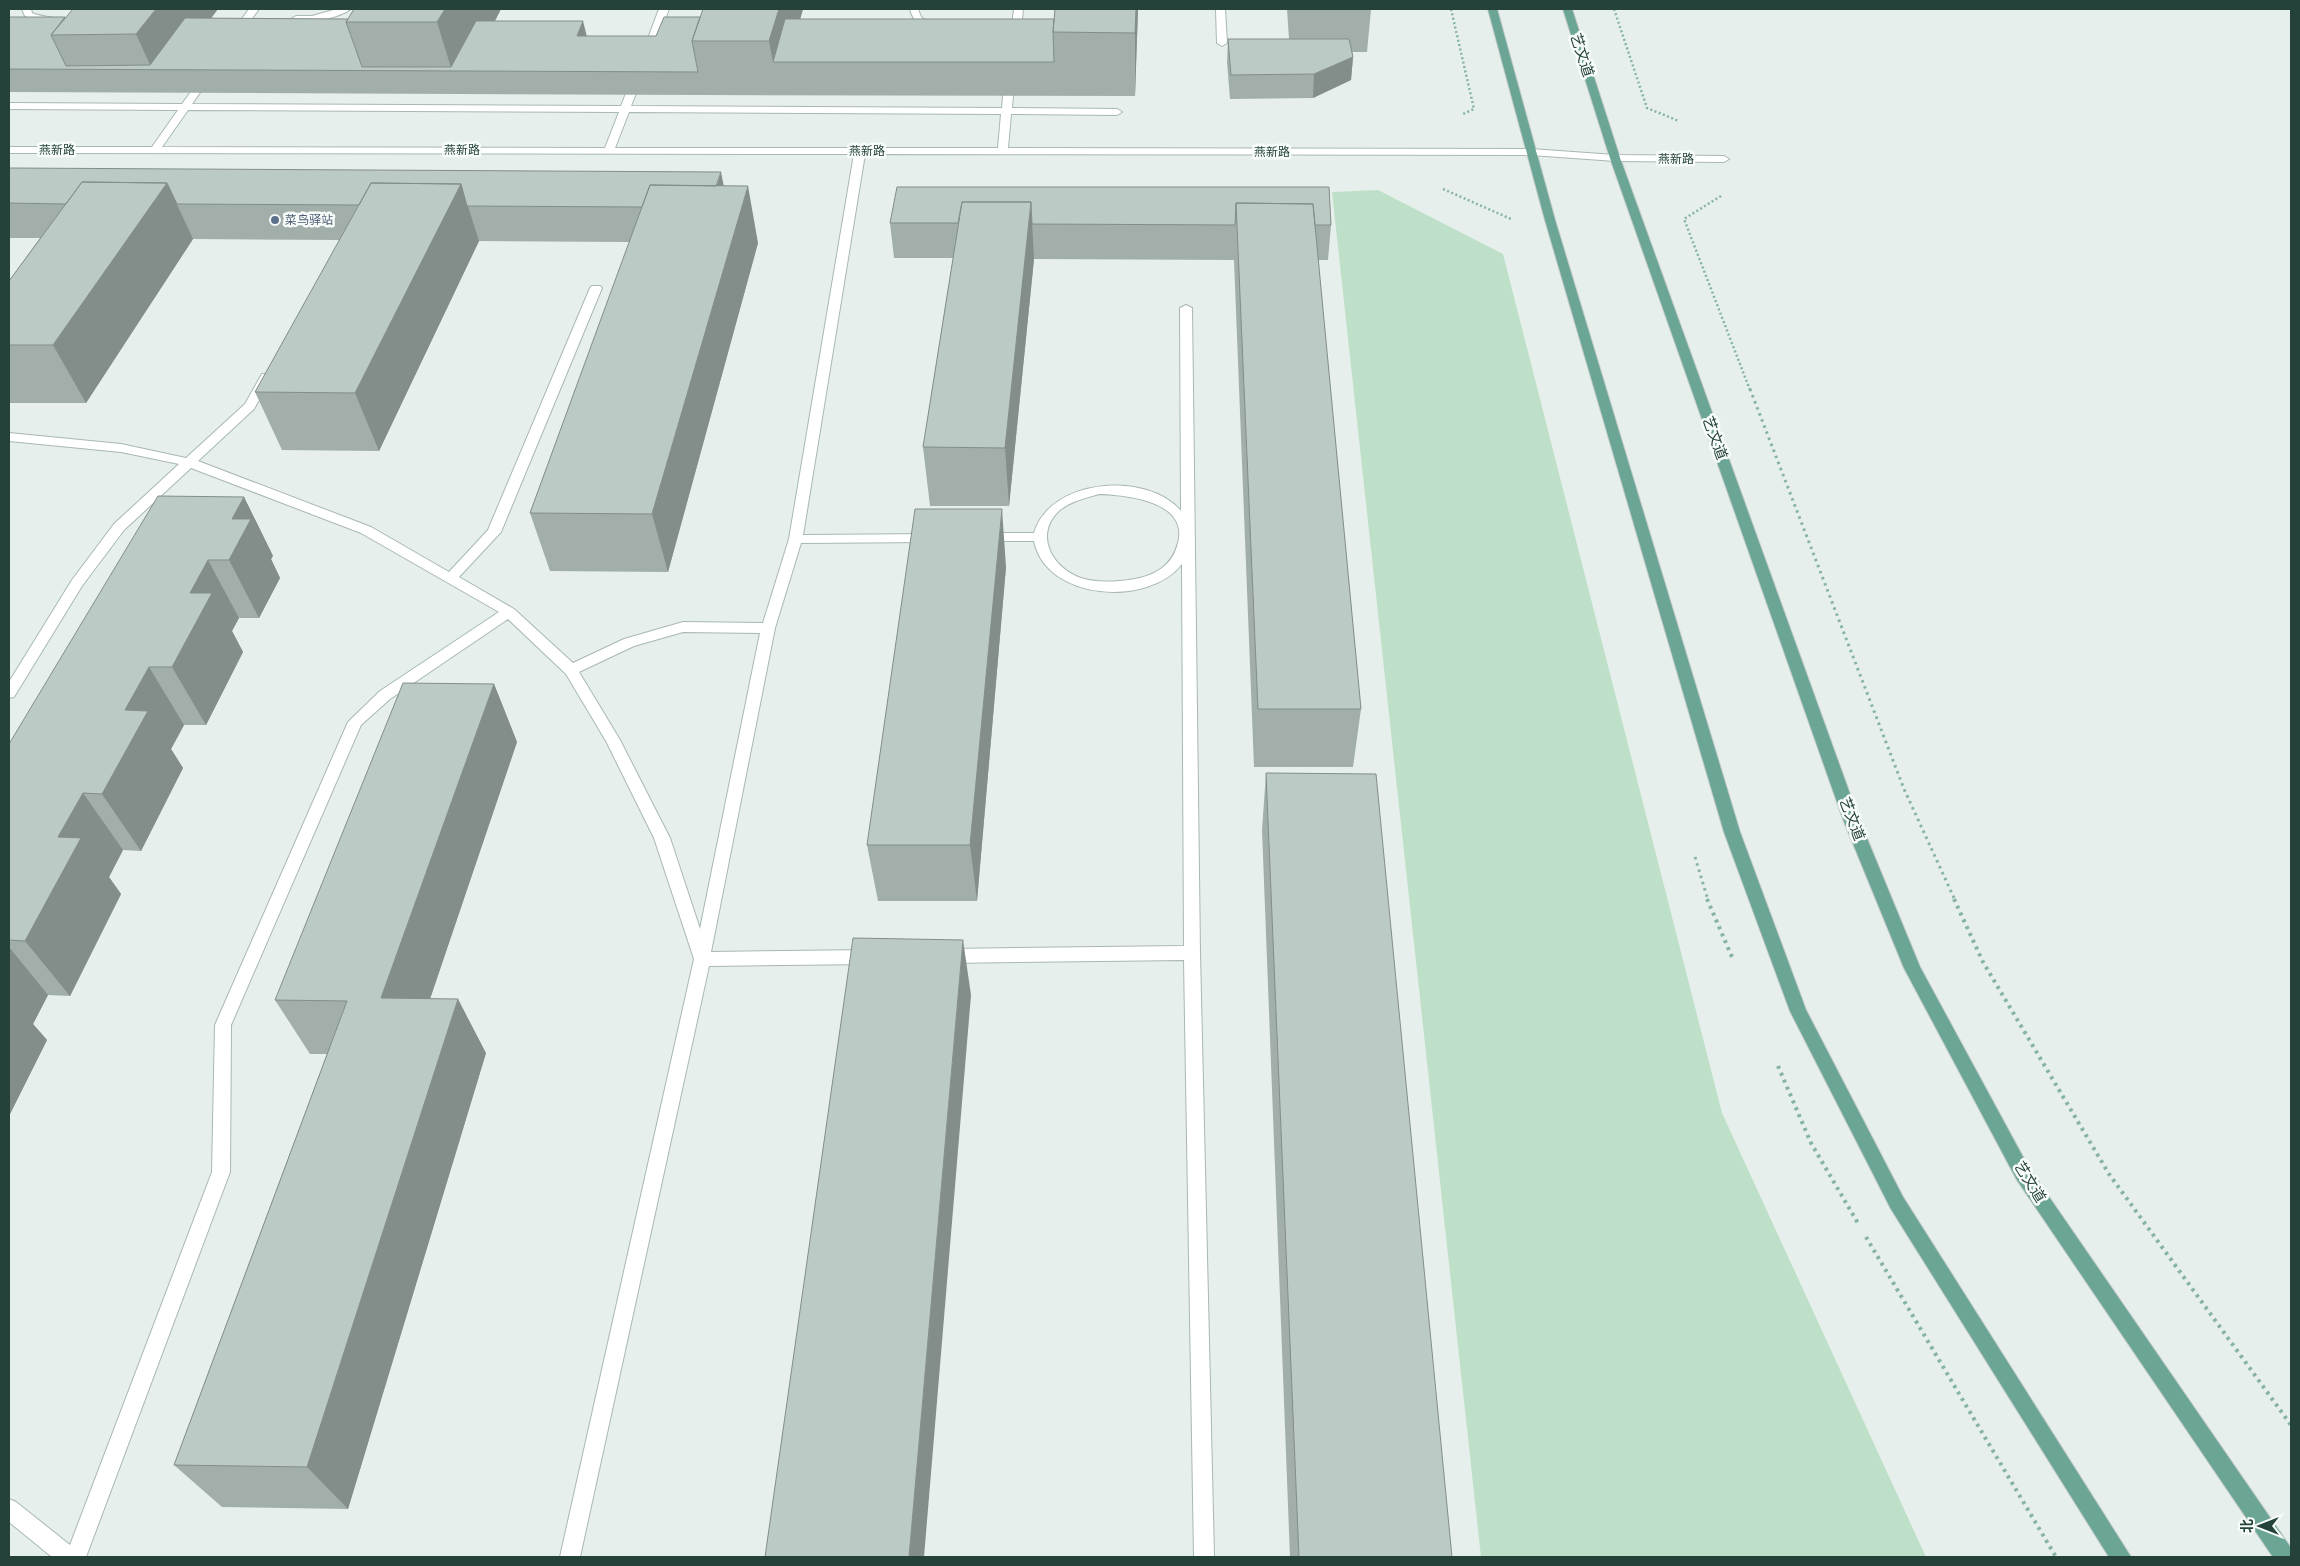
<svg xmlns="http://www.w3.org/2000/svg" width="2300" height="1566" viewBox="0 0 2300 1566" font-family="Mulish,'Noto Sans SC',sans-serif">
	<rect width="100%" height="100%" fill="#e6efeb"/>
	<path fill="#bfe0c8" d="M1378,190l125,64 219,859 204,444h-445l-149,-1365z"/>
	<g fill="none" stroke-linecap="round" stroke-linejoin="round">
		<g stroke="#a8b8b2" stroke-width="2">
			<path id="minor" d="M22,9h9l1,4c8,4 20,3 26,7 -10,7 -23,1 -33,-4z
				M249,9h10l-20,27h-6l-2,-2z
				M337,9h14c-10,8 -49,18 -60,10l5,-3h16z
				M659,9h10l-17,45 -2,2h-6l-2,-2z
				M910,9h8l3,8 15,11v4c-12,2 -24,-13 -26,-23z
				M1014,9h9l-3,31 -5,3 -5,-3z
				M1216,9h9l2,34 -5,3 -5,-3z
				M206,74l5,3 -19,27 429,2 11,-28 5,-3 5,3 -11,28 371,2 1,-12 5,-3 5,3 -1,12 105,1 5,3 -5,3 -106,-1 -3,34 523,1 84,6 109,1 5,3 -5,3 -109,-1 -84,-6 -666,-1 -62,381 129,-1 7,4 -7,4 -131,1 -26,85 -64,324 160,-2 6,2 2,5 -2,5 -6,2 -162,2 -129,591h-20l134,-598 -40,-121 -48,-97 -40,-67 -58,-55 -118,80 -29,26 -130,300 -1,147 -144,385h-34l-43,-35v-23l7,3 54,43 142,-373 3,-147 133,-303 32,-31 119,-79 -138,-79 -170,-65 -67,62 -42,56 -68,111 -5,1v-16l63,-102 42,-56 65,-60 -58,-12 -112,-11v-8l112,11 65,14 59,-54 17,-30h8l2,3 -18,32 -56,52 173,66 78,45 39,-42 102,-242 2,-2h8l2,2 -101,244 -42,45 55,32 59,54 51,-24 59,-17 80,1 26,-84 65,-385 -845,-1v-6h143l26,-37 -169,-1v-6l173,1 21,-29zM188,110l431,2 -14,36 -443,-1zM629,112l372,2 -3,34h-383zM683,632l77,1 -60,296 -30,-91 -50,-98 -41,-68 55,-26z
				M1186,305l6,3 8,645 14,604h-20l-10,-597 -238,3 -6,-2 -2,-5 2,-5 6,-2 238,-3 -2,-382c-33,43 -136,37 -148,-23h-49l-7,-4 7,-4h49c16,-55 113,-62 147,-22l-1,-203zM1099,494c27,1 90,7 79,49 -3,11 -7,18 -16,25 -12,9 -28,12 -43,13 -12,1 -26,1 -38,-3 -29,-10 -48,-44 -21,-68 11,-9 26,-12 39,-16z"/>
		</g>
		<g stroke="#c2cac8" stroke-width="2">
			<path id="major" d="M1488,9h9l58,211 185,612 66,178 97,187 228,360h-22l-218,-348 -101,-198 -66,-179 -179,-612z
				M1563,9h9l48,149 239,661 61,148 109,201 262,380v9h-18l-256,-377 -113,-212 -61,-149 -233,-661z"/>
		</g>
		<path stroke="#86b3a5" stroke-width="2.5" stroke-dasharray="2 2.5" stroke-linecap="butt" d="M1451,9l23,100 -13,6
			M1614,9l33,99 32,13
			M1443,189l68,30
			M1721,196l-37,23 66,171"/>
		<path stroke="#86b3a5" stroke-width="3" stroke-dasharray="2.5 4" stroke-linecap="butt" d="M1750,389l154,400 51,111
			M1695,857l13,43"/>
		<path stroke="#86b3a5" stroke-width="4" stroke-dasharray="3 4.5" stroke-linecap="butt" d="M1707,899l25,58
			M1954,899l29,63 126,212 182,251
			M1778,1066l33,77 48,82
			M1866,1237l190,320"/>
		<use href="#minor" fill="#fff" fill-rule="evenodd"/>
		<use href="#major" fill="#6aa596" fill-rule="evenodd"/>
	</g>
	<path fill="#a1aea9" d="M354,9h147l-6,12 92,15h69l44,-19 103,-8 -3,10h254l1,-10h83l-3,87 -432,-1 -694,-3v-75l339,2z
		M1287,9h84l-4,43h-15l1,5 -2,23 -38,18 -83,1 -3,-37 1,-23h61z
		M9,168l715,18 34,57 -90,329 -118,-1 -20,-58 100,-271 -151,-1 -100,210 -97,-1 -27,-58 85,-152 -147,-1 -107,164h-77v-122l31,-43h-31z
		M1329,187l2,38 -3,35h-10l43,449 -8,58h-99l-20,-507 -200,-1 -25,247h-79l-7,-59 30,-189h-59l-4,-35z
		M244,497l29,59 -2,3 9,19 -21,40h-20l-7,13 11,21 -37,73h-22l-13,24 12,19 -42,83 -18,-1 -14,27 12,17 -51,102 -22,-1 -15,29 14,16 -38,76v-372z
		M1006,567l-29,334h-99l-11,-56z
		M494,684l23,58 -87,257 56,54 -138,456 -126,-2 -48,-42 153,-411h-17l-35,-54z
		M1266,773l186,784h-162l-28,-727z"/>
	<path fill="#838d89" d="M156,9h62l-44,60h-22l-16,-35z
		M445,9h56l-32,62h-17l-15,-49z
		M779,9h24l-15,53h-15l-4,-21z
		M1136,9h2l-3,87v-63z
		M583,21l6,24 -12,-9z
		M1353,57l-2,23 -38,18 1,-24z
		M721,172l7,35h-18z
		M167,183l26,56 -107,164 -33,-58z
		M461,184l18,57 -100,210 -24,-58z
		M748,186l10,57 -90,329 -16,-58z
		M1031,202l3,57 -25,247 -4,-58z
		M244,497l29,59 -2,3 9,19 -21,40 -30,-58 3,-41z
		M1002,509l4,58 -29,334 -7,-56z
		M208,560l31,58 -7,13 11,21 -37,73 -34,-58 18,-74z
		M149,667l35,58 -13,24 12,19 -42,83 -39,-57 23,-84z
		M494,684l23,58 -105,310 -31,-54z
		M83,793l40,57 -14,27 12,17 -51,102 -45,-55 33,-104z
		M963,940l8,55 -47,562h-15z
		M9,947l39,48 -15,29 14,16 -38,76z
		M458,999l28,54 -138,456 -41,-42z"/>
	<path fill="#bbcac4" stroke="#838d89" d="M73,9h83l-20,25 -85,1z
		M354,9h91l-8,13h-91z
		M703,9h76l-10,32h-77z
		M1055,9h81l-1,24 -82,-1z
		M9,17h56l-14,18 15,31 84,-1 35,-47 163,1 -2,3 16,45h89l25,-46h107l-6,15h79l8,-19h36l-8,24 6,31 -689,-3z
		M785,19h269l-1,13 1,30h-281z
		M1228,39h121l4,18 -39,17 -83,1z
		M9,168l712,4 -5,14 -66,-1 -8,22 -175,-1 -6,-22 -90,-1 -12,22 -182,-1 -10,-21 -85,-1 -16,22 -57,-1z
		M82,182l85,1 -114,162h-44v-64z
		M371,183l90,1 -106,209 -100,-1z
		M650,185l98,1 -96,328 -122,-1z
		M897,187h432l2,38h-16l-2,-21 -77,-1 -1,22 -203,-1 -1,-22h-69l-4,21h-68z
		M962,202h69l-26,246 -82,-1z
		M1236,203l77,1 48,505h-103z
		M158,496l86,1 -12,22h19l-22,41h-21l-18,33h22l-40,74h-23l-24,43 23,1 -46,83 -19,-1 -25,44 23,1 -56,103 -16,-1v-196z
		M915,509h87l-32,336h-103z
		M403,683l91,1 -113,314 77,1 -151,468 -133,-2 173,-464 -72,-1z
		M1266,773l110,1 76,783h-153z
		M853,938l110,2 -54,617h-144z"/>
	<circle fill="#5c6f8a" stroke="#f7fbf9" stroke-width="2" cx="275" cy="220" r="5"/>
	<g text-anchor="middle" stroke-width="5" stroke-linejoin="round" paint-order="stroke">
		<g font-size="12" fill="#24423a" stroke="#f7fbf9">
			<text x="57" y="154">燕新路</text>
			<text x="462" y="154">燕新路</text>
			<text x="867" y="155">燕新路</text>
			<text x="1272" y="156">燕新路</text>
			<text x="1676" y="163">燕新路</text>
		</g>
		<g font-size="12" fill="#4e5e75" stroke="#f7fbf9" text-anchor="start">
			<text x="285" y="224">菜鸟驿站</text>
		</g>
		<g font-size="15" fill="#24423a" stroke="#f7fbf9">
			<text transform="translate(1582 55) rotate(72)" y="5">艺文道</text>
			<text transform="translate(1715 438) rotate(70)" y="5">艺文道</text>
			<text transform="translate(1852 819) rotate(69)" y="5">艺文道</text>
			<text transform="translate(2030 1182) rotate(58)" y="5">艺文道</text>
		</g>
	</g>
	<rect width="2300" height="1566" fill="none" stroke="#24423a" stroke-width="20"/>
	<g transform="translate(2260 1526) rotate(270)" stroke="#f7fbf9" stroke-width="4" paint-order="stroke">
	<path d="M0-4L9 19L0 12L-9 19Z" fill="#24423a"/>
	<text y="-8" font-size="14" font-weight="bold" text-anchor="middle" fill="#24423a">北</text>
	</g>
</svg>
